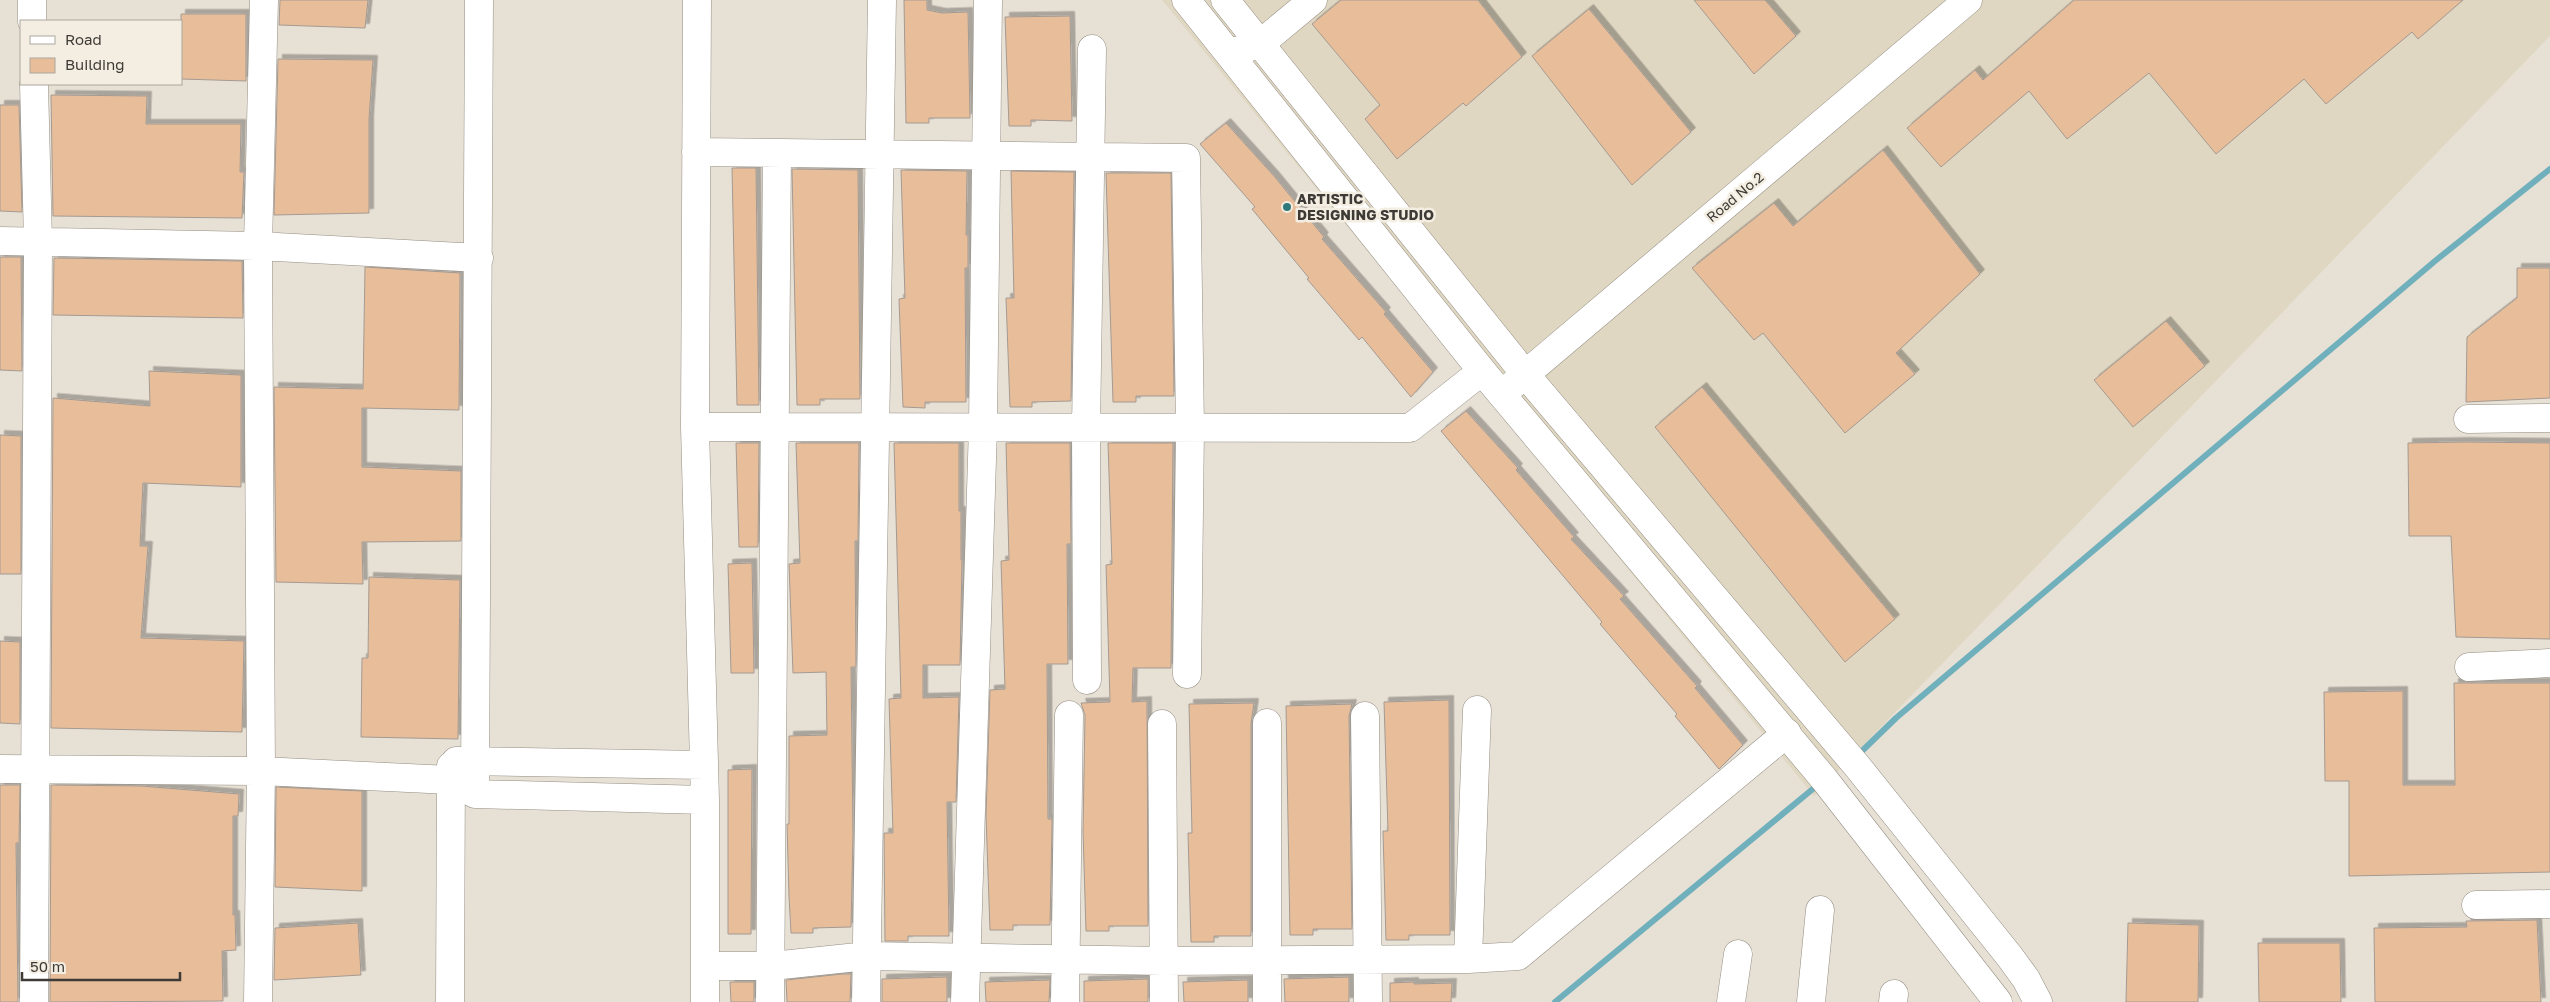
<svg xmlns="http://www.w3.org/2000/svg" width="2550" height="1002" viewBox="0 0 2550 1002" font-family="'Golos Text',sans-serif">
	<defs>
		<filter id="shadow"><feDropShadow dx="4.5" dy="-4.5" stdDeviation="0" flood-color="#0004"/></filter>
	</defs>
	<rect width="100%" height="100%" fill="#e7e0d5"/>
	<path fill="#e0d7c2" d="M1162,0h1388v36l-736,760z"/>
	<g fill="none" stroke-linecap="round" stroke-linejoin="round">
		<path stroke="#70b0bc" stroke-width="6" d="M1862,751l34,-33 539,-457 115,-92
			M1555,1002l259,-214"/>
	</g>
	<path fill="#e8be9a" stroke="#a49a92" filter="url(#shadow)" d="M280,0h88l-3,28 -86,-3z
		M904,0h23v10l15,3 26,-1 2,106h-41v5h-23z
		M1341,0h137l44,57 -56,49 -3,-3 -66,56 -32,-40 15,-14 -68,-81z
		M1694,0h71l31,36 -42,38z
		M2074,0h389l-45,39 -6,-7 -86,72 -22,-25 -88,75 -67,-81 -82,66 -38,-48 -88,76 -34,-39 68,-58 8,10z
		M1589,9l102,123 -59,53 -100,-129z
		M181,14h65v67l-65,-2z
		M1070,16l2,105 -41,-1v6h-22l-4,-109z
		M278,59l95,1 -4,59v94l-95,2z
		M51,95l96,1 -1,28h95l-1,48h4l-2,46 -189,-2z
		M0,105h19l3,107 -22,-1z
		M1226,123l48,53 50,61 -2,2 64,73 -2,2 49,58 -22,25 -49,-60 -3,3 -52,-61 2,-1 -57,-69 3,-2 -55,-63z
		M1883,150l97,124 -84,79 19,21 -70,59 -82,-100 -9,7 -62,-72 82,-65 19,23z
		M732,168h24l3,237h-22z
		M792,169l66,1 2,229h-40v6h-23z
		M901,170l66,1 -1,64h2v33h-3l1,134h-41v6l-22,-1 -4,-108 6,-1z
		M1011,171l63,1 -3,229 -39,1v5h-22l-4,-109h8z
		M1106,173h65l3,223h-38v6h-23z
		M0,257h21l1,114 -22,-1z
		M54,258l188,3 1,57 -190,-3z
		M365,267l95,6 -1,137 -97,-2v59l99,4v70l-99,1 1,42 -87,-2 -2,-195 89,2z
		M2517,268h33v130l-84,4 1,-65 50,-39z
		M2166,321l39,45 -72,61 -39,-47z
		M149,371l92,4v112l-98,-4 -3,63h8l-7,92 103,3 -2,91 -191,-4 2,-330 97,8z
		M1702,387l193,232 -50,43 -190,-235z
		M1466,411l52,57 -2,2 58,67 -3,2 53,57 -4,3 77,87 -2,2 48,57 -24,24 -44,-53 2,-2 -77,-90 2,-2 -161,-191z
		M0,435l21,1v138h-21z
		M2465,442l85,1v196l-94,-2 -5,-101h-42l-1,-93z
		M736,443h23l-1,104h-19z
		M796,443h63l-1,98h-3l1,126h-5l2,167 -2,93 -38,1v5h-22l-2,-37 -2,-72h2v-88l38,-1 -1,-63 -33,1 -4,-109 11,-1z
		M894,443h65v68h2v49h1l-2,105h-37v33l36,-1 -3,105h-9l2,134h-41v5h-23l-1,-108h9l-4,-134 12,-1z
		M1006,443h64l1,101h-4l1,120h-21l1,155h4v5l-2,101h-37v5h-23l-4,-114 4,-126 15,-1 -4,-128 8,-1z
		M1108,443h65l-2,225h-38l-1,34 15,-1 1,225h-39v5h-23l-3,-100 2,-116 -4,-12 29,-1 -4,-137 6,-1z
		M752,563l2,110h-23l-3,-109z
		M369,577l91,3 -2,159 -97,-2 1,-79h6z
		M0,641l20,1v82l-20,-1z
		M2454,683h96v189l-201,4v-95h-24l-1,-89 79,-1v94h52z
		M1449,700l1,235h-41v5h-23l-3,-109h5l-4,-129z
		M1254,703l-3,20v213h-37v6h-23l-3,-109h4l-3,-129z
		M1352,704l-3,12 3,213h-39v6h-23l-4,-229z
		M752,769l-1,165h-23v-164z
		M0,785h20l-1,58h-3l2,159h-18z
		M51,785l90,1 98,8 -1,22h-5v99h2l1,35 -14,1 1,50 -173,1z
		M276,787l86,4v100l-87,-4z
		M2537,920l4,82h-166l-1,-74 93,-1 -1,-6z
		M358,923l3,52 -87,5 1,-52z
		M2128,923l71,2 -1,77h-72z
		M2258,943h82l1,59h-82z
		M842,974h9l-1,28h-63l-1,-22z
		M947,977v25h-65v-23z
		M1349,977v25h-64l-1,-23z
		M1148,979v23h-64v-21z
		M1050,980l-1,22h-63l-1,-20z
		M1248,980v22h-64l-1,-20z
		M730,982h24v20h-23z
		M1414,982v2l38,-1 -1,19h-61v-19z"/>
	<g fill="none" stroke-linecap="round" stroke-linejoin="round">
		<g stroke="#948e83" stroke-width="29">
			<path id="minor" d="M32,0v21
				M697,0l-2,427 10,373v202
				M1230,53l30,-9 53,-44
				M696,152l490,6 4,270 -3,246
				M0,241l258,5 221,12
				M1502,394l466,-394
				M2468,419l82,-1
				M695,427l715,1 72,-57
				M2469,667l81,-4
				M1087,680l-1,-252 6,-379
				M1365,716l3,286
				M1162,724l2,278
				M456,761l248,4
				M0,769l261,2 189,9 25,14 230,6
				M475,794l4,-794
				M2476,905l74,-1
				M1468,959l9,-249
				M706,966h66l95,-10 297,5 304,-2 50,-3 269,-223
				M34,1002l4,-761 -4,-157
				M258,1002l3,-231 -3,-525 6,-246
				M450,1002l1,-236
				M770,1002l7,-849
				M866,1002l16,-1002
				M965,1002l18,-575 5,-427
				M1065,1002l4,-287
				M1267,1002v-279
				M1731,1002l7,-48
				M1811,1002l9,-92
				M1893,1002l1,-8"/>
		</g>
		<g stroke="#948e83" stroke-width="29">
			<path id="major" d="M1186,0l296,371 342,408 174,223
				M1225,0l300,374 332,392 153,191 16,22 12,23"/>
		</g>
		<use href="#minor" stroke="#fff" stroke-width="28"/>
		<use href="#major" stroke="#fff" stroke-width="28"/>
	</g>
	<circle fill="#30797a" stroke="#f4eee2" stroke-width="2" cx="1287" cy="207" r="5"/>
	<g text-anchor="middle" stroke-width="5" stroke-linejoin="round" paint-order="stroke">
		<g font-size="14" fill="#3e3b37" stroke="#f4eee2">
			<text transform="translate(1735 197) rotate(-40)" y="5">Road No.2</text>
		</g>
		<g font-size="14" font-weight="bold" fill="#3e3b37" stroke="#f4eee2" text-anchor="start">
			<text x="1297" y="204">ARTISTIC<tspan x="1297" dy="16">DESIGNING STUDIO</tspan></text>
		</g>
	</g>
	<rect x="20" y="20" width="162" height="65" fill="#f4eee2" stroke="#aba69e"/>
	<rect x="30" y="36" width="25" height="8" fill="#ffffff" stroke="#aba69e"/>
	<text x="65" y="45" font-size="15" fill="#3e3b37">Road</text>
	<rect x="30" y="58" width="25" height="15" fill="#e8be9a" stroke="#aba69e"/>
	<text x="65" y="70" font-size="15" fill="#3e3b37">Building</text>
	<path d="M22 972v8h158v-8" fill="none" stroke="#3e3b37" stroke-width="2.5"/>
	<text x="30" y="972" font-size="15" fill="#3e3b37" stroke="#f4eee2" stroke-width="4" paint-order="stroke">50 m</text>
</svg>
